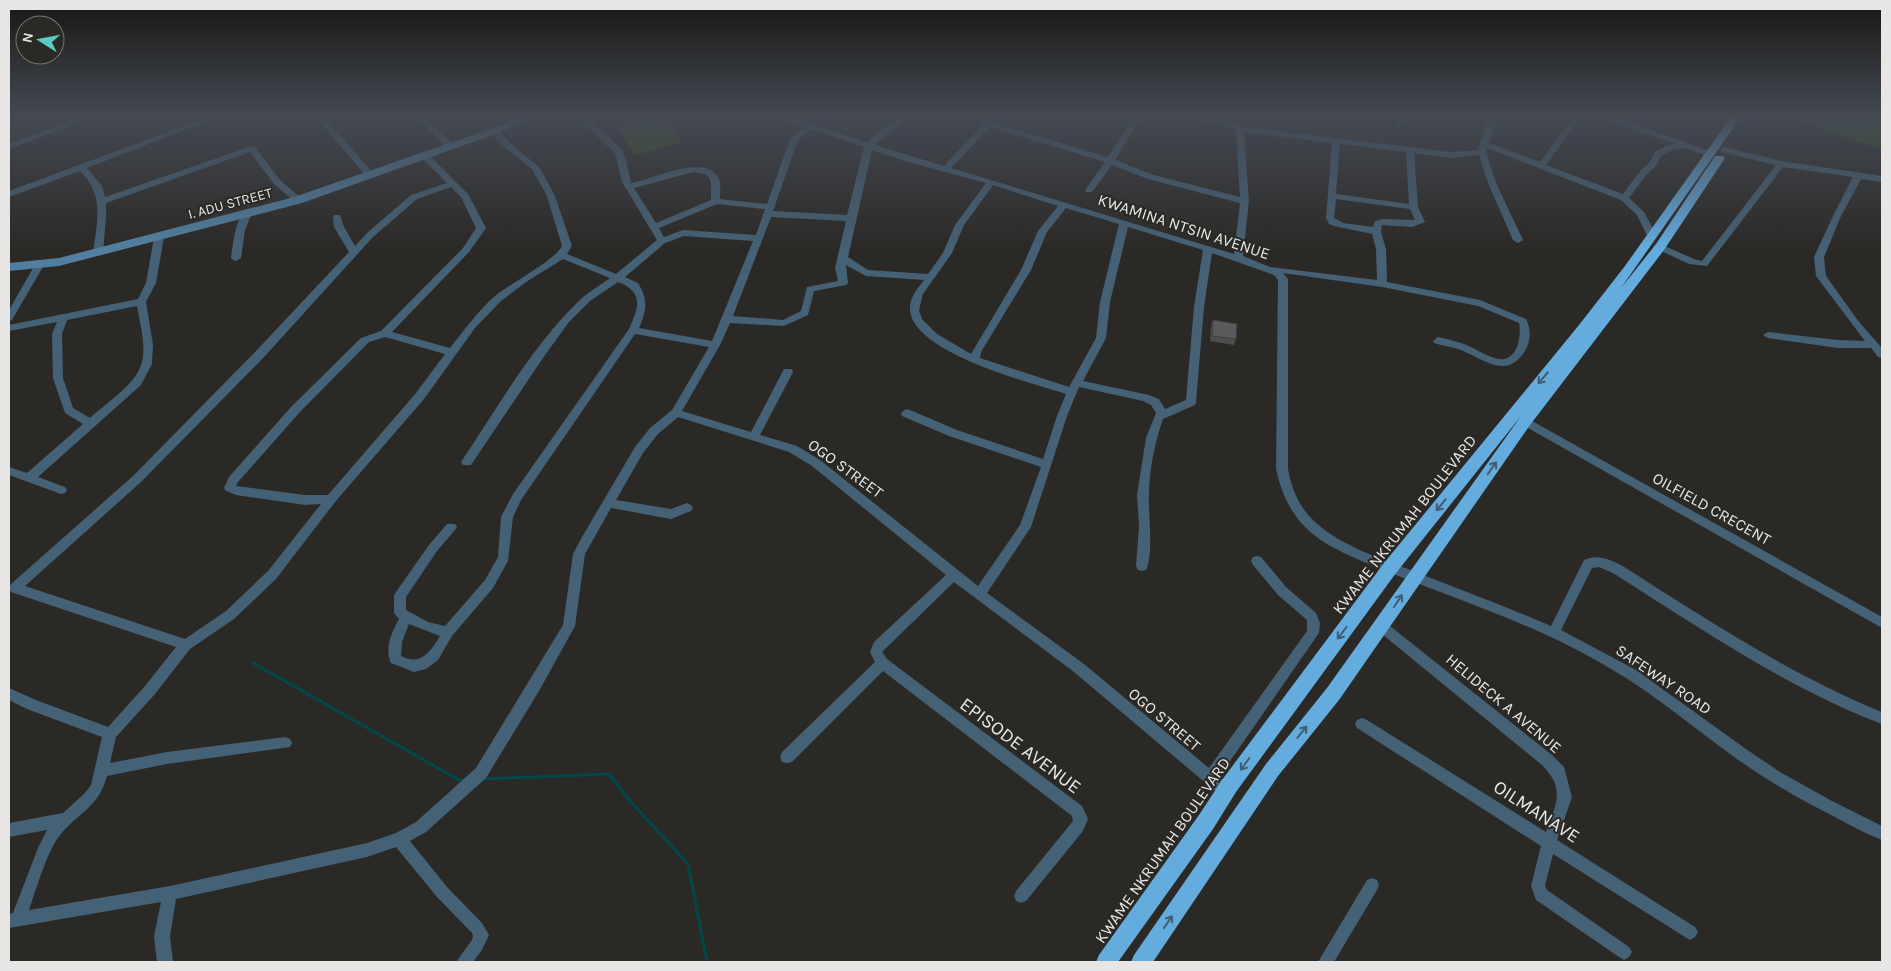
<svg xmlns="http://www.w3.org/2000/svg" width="1891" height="971" viewBox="0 0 1891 971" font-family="Karla,sans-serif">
	<rect width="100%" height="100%" fill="#2b2926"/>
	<path fill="#395119" d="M658,114h5l19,28 -47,13 -19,-29z
		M1778,114h104v35z"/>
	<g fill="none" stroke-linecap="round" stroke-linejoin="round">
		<path stroke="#00484a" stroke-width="3" d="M253,663l206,117h6
			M483,779l126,-5 21,27 58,63 19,98"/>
		<path fill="#456175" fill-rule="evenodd" d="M91,114h10l-92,35v-5z
			M216,114h10l-139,54 15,18 3,11 147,-51 3,1 25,33 21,18v4h-6l-21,-18 -24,-32 -144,51v15l-3,35 -5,3 -5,-3c4,-31 12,-58 -13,-82l-71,26v-6z
			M313,114h8l52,59v4h-6z
			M413,114h8l32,30v4h-6z
			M567,114h11l8,2 36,34 4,9 5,24c21,-3 76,-32 88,-4 2,6 1,13 1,20l47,5 23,-65 14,-12 -32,-11 -1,-2h11l86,29 6,-8 29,-21h9l-37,31 69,21 40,-42 -20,-8 -1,-2h10l15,6 6,-6h8l-8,9 114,34 23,-35 -25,-6 -1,-2h12l16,4 3,-4h8l-29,46 39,15 86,22 -4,-67 -14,-6 -59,-8 -4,-2h20l40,5 -2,-5h8l3,7 14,6 209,25 27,-2 12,-36h8l-9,29 51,19 35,-48h8l-37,51 77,29 17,-23 9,-8 6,-11 11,-6 9,-2 -80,-28 -1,-2h11l108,38 1,2 -4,3 -26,-9 -12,2 -11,6 -5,10 -10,9 -17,23 15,14 13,24 -5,3 -5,-3 -10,-21 -16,-15 -134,-52 -1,4 10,31 27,57 -5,3 -5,-3 -25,-57 -9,-28 -28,3 -37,-5 4,54 7,15 -13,5 -30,-2 -1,7 5,17 1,33 93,18 46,19c5,10 5,20 0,30 -18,32 -41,11 -65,1 -8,-3 -18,-4 -27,-7l-1,-2 5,-4c9,2 18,4 26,7 12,4 28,17 40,15 15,-3 17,-24 15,-36l-41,-17 -96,-19 -99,-14 5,6v190c4,21 11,38 27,53 26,24 65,36 98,49 46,18 92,35 138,55l33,-66c14,-6 24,-1 37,5 85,54 168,109 261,147v12c-97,-37 -182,-96 -269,-151l-14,-6 -7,1 -31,62 75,40 110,79 34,23 52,29 50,25v14c-16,-6 -32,-15 -47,-23 -34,-17 -67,-36 -98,-58 -42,-30 -81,-64 -126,-90 -75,-46 -161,-71 -242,-105 -51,-21 -80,-38 -93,-95l2,-189 -4,-5 -62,-22 -8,54 -8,95 -1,3 -32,14c-8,23 -14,51 -14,76 -1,19 5,58 -3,75l-4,1 -4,-1 -2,-4 3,-40 -2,-31 9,-57 10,-25 -5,-8 -8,-4 -64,-14 -12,29 -36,111 -44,66 97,71 125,104 98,-137v-11l-29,-25 -25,-30 -2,-4 2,-4 4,-1 4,1 25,30 30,26 4,10 -1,10 -100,144 12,9 2,5 -2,5 -5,2 -5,-2 -147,-124 -120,-90 -72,70 5,7 195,147 6,13 -5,12 -57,70 -5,2 -5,-2 -2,-5 2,-5 57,-70 -1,-5 -189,-145 -91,91 -5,1 -5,-1 -2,-5 2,-5 93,-90 -5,-10 4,-10 72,-67 -134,-109 -23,-14 -111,-35 -20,17 -15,19 -27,47 55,9 16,-6 4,2 2,3 -2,3 -20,8 -60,-11 -26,46 -10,72 -36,65 -53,87 -60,54 -16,9 37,46 35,36 7,12 -7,15 -9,12h-17l16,-22 1,-4 -1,-3 -35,-36 -41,-50 -29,10 -191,42 -6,37 3,26h-16l-3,-26 7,-34 -152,26v-14l4,-1 25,-65 9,-18 -38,7v-14l54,-10 22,-20 6,-8 11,-48 -75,-28 -18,-9v-12l27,12 72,27 37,-41 31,-39 -165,-55 -2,-4 2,-4 122,-108 124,-126 92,-98 -15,-25 -1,-10 1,-2h6l4,12 11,19 12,-13 44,-38 36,-12 -26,-26v-4h6l41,41 18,34 -17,24 -77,80 58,16c14,-18 28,-37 45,-52 16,-13 59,-35 67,-50l-15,-50 -15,-27 -29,-23 -12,-13v-4h6l12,13 31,26 15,28 17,50 -5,8 49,20 41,-34 -35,-58 -7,-29 -35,-33zM990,127l115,35 -20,28 1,2h6l20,-27 36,14 92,24 -6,51 -283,-86zM811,129l53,18 -17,68 -74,-4 25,-71zM1244,132l88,11 -6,75 3,6 5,2 38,8 4,15 1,31 -107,-13 -27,-11 6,-55zM1340,144l66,8 3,52 -73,-10zM872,150l36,12 78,21 -31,42 -12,28 -15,21 -60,-4 -20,-13zM693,172l13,2 5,7v19l-55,23 -22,-35zM993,185l65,21 -20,25 -17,39 -50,84 -34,-20 -15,-15 -3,-9 4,-16 29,-41 12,-28zM451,187l10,10 15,31 -13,20 -82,83 -20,7 -70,69 -62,70 -5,11 2,3 10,4 69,10 16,-1 -53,67 -42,40 -41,28 -160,-53 116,-104 124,-126 108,-119 44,-38zM1336,199l74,10 5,11 -32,-1 -8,2 -2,6 -30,-4 -9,-5zM717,204l48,5 -9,26 -73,-5 -19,7 -5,-9zM1066,208l53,16 -19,78 -4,36 -27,49 -89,-29 1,-6 50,-82 16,-38zM771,217l75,4 -11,47 3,13 -31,6 -6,24 -18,9 -50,-4zM1128,227l75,23 -9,57 -8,93 -21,9 -6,-10 -10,-4 -66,-14 23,-43 4,-36zM684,236l69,5 -41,100 -73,-13c8,-18 9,-29 -1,-45l-13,-6 40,-34zM563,259l47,19c-9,7 -20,13 -28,20 -48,45 -83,107 -119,161l-2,3 2,3h8l74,-110 24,-33 21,-21 28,-19c26,10 21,25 11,47l-116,165 -12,23 -3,40 -13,23 -40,46 -17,-4 -22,-12v-13l31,-46 18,-21 2,-3 -2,-3h-8l-18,21 -33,47 -2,4v17l5,6c-7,13 -15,29 -8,44l23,9 12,-3 12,-9 14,-24 41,-48 15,-27 5,-44 8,-17 114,-166 74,13 -37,63 -22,18 -15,19 -53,90 -9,17 -10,71 -87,143 -60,54 -20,11 -29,10 -197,43 -141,24c7,-20 18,-59 31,-75 18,-22 39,-28 47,-59l60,-12 123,-17 2,-4 -2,-4 -5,-2 -118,15 -57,11 6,-26 39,-43 35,-45 44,-30 42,-40 59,-77 89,-103 51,-71 26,-27 25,-19zM846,265l20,11 58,4c-6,8 -15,18 -14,30 3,43 122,73 156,84l-9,22 -14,43 -86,-29 -47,-20 -4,-1 -5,4 1,3 47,20 92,31 -21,58 -42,61 -158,-126 -23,-14 -37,-11 33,-63 -1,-3h-8l-33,63 -69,-21 38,-66 10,-22 54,3 24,-11 6,-24 32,-6 2,-2zM385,337l60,17 -29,39 -88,102h-23l-69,-9 2,-4 61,-69 70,-71zM409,624l31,12c-10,17 -20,30 -39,20l1,-14z
			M620,114h12l-15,5 -4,-2z
			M1405,114h8l-11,12h-6v-4z
			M1714,114h11l13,5 -4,2z
			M1724,147l57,14 101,15v6l-21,-3 -20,37 -17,41 2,19 33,46 23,26v10l-4,-1 -7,-9h-33l-70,-10 -5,-3 5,-3 70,8 27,1 -49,-65 -2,-19 19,-41 20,-39 -70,-10 -76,99 -18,-2 -32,-15 -2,-2 5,-3 34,15 8,2 74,-96 -55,-13v-4z
			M248,210l4,3 -7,17 -4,28 -5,3 -3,-1 -2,-2c2,-12 4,-43 17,-48z
			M159,234l5,3 -8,46 -10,19 7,43 -1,19 -11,21 -103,92 27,10 2,3 -2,3 -4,1 -52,-19v-8l18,6 56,-49 -18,-11 -12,-35 -1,-44 5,-12 -48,9v-6l129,-26 8,-16 8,-46zM137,306c3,18 10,41 4,59 -6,20 -36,39 -51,53l-17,-10 -10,-30 -1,-44 5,-14z
			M39,262l5,3 -32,55 -3,1v-11l27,-47z
			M1525,417l357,200v11l-361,-204 -1,-3 1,-3z
			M1381,621l4,1 167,133 12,12 8,30 -15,43 138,87 3,5 -3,5 -5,3 -5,-3 -132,-83 -8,32 2,4 82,57 3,5 -3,5 -5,3 -5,-3 -83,-57 -5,-14 10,-40 -184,-118 -2,-4 2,-4 5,-2 5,2 179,112c10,-28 20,-43 -4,-67l-165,-135 -2,-4 2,-4z
			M1372,878l5,2 2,5 -2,5 -43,72h-16l49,-82z"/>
		<path fill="#527fa0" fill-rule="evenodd" d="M527,114h14l-43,19 -196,70 -243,63 -50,5v-8l50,-5 235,-61 196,-68z"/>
		<path fill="#64acde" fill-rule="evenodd" d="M1733,114h10l-122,174 35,-44 59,-88h8l2,2 -61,92 -134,175 -191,275 -61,76 -125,186h-22l3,-7 132,-191 61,-76 194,-272 -125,157 -160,219 -23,37 -95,133h-22l3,-7 100,-140 23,-35 162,-217 195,-238 46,-59z"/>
	</g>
	<path fill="#4d4d4f" d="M1213,320l23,19 -2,6 -24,-4 1,-15z"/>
	<path fill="#5a595c" stroke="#3f3e40" d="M1213,320l24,4 -1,15 -24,-3z"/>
	<defs><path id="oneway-shaft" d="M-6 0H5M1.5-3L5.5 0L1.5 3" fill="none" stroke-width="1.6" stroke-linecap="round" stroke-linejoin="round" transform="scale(1.25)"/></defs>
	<g stroke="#425d70">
		<use href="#oneway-shaft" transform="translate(1543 378) rotate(130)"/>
		<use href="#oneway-shaft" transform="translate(1492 468) rotate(-55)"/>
		<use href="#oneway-shaft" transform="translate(1441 505) rotate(129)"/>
		<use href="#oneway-shaft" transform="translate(1398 601) rotate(-56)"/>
		<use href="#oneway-shaft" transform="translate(1342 633) rotate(127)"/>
		<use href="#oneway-shaft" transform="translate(1302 732) rotate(-51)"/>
		<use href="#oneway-shaft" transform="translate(1245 764) rotate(127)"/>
		<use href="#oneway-shaft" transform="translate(1168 922) rotate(-56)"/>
	</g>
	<linearGradient id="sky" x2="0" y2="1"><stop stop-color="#181715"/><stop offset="0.46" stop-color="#444952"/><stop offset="1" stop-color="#444952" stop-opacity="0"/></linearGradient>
	<rect width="1891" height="250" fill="url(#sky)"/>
	<g text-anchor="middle" stroke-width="4" stroke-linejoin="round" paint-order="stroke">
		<g font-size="14" fill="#e7e6e4" stroke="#2b2926">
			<text transform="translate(230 203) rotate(-15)" y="5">I. ADU STREET</text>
		</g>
		<g font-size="16" fill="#e7e6e4" stroke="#2b2926">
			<text transform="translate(1184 226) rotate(18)" y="6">KWAMINA NTSIN AVENUE</text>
			<text transform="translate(846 468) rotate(36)" y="6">OGO STREET</text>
			<text transform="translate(1712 508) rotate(29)" y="6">OILFIELD CRECENT</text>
			<text transform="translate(1404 524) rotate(-52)" y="6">KWAME NKRUMAH BOULEVARD</text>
			<text transform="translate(1664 679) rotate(34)" y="6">SAFEWAY ROAD</text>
			<text transform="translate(1504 703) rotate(40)" y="6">HELIDECK A AVENUE</text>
			<text transform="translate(1165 719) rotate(40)" y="6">OGO STREET</text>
			<text transform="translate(1162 850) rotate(-55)" y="6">KWAME NKRUMAH BOULEVARD</text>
		</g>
		<g font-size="19" fill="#e7e6e4" stroke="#2b2926">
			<text transform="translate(1021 745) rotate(37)" y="7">EPISODE AVENUE</text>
			<text transform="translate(1537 811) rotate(33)" y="7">OILMANAVE</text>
		</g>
	</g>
	<rect width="1891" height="971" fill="none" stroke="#e7e6e4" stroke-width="20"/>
	<g transform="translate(40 40) rotate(281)"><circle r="24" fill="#2b2926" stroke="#767572"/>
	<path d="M0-4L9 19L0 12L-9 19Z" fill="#57cec1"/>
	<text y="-8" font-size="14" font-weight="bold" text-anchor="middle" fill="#e7e6e4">N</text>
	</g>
</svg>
